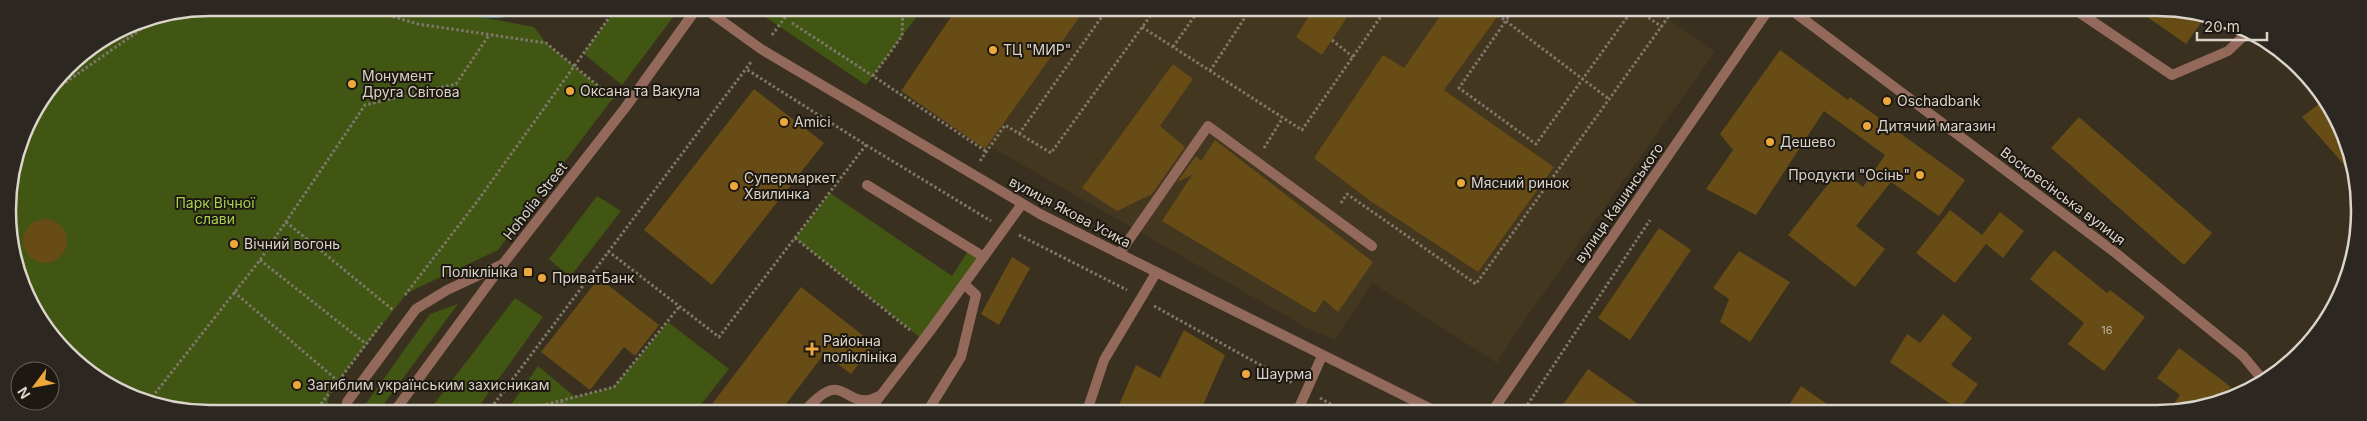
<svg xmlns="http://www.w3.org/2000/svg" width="2367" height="421" viewBox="0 0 2367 421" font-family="Inter,sans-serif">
	<rect width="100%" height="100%" fill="#39301f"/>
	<path fill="#43371f" d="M1081,8l573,1 61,43 -203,286 -15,25 -125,-80 -37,57 -28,-12 -323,-185z"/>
	<path fill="#425613" d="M210,8h220l104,19 12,16 67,55 -115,152 -91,43 -77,98 -4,21h-142l-64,-20 -62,-48 -40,-69 -10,-77 15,-65 44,-66 66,-44z
		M617,8h63l-58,77 -39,-32z
		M765,8h158l-57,77 -105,-71z
		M830,193l122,83 18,-28 14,9 -61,83 -128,-102z
		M597,196l24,15 -51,66 -21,-18z
		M515,298l28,19 -68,95h-47z
		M458,304l-80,108h-18l70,-98z
		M668,322l61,47 -34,43h-189l32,-46 37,31 39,-10z"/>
	<path fill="#2c89b1" d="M426,8h108c-34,18 -72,7 -108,0z"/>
	<path fill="#674c16" d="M957,8h129l-101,141 -84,-58z
		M1314,8h39l-31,47 -26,-18z
		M1445,9h58l-59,81 110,77 -76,105 -109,-72 -55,-42 69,-103 21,13z
		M2136,9h47l22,8 -19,27z
		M1780,50l68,50 2,-3 115,83 -26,36 -48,-34 -35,44 29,23 -30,38 -67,-52 52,-66 23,18 22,-32 -61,-44 -68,104 -50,-26 27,-39 -13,-16z
		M1173,64l20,15 -33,47 25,21 -33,47 -35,17 -35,-23z
		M754,89l70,54 -112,142 -68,-55z
		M2324,100l28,58 2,18 -52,-59z
		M2079,117l133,116 -28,32 -133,-117z
		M1215,140l158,122 -35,50 -14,-12 -9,13 -153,-92 30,-46 -15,7 19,-26 5,5z
		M1950,210l32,25 18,-23 24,19 -21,27 -17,-14 -31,39 -39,-30z
		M23 241a22 22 0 1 1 44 0a22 22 0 1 1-44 0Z
		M1659,228l32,22 -61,90 -32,-22z
		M2054,250l53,43 3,-3 35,27 -41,54 -36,-27 16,-21 -54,-44z
		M1739,251l51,31 -40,60 -30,-20 9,-23 -16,-11z
		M1012,257l18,11 -31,57 -18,-11z
		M599,278l60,47 -24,31 -11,-9 -34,43 -49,-38z
		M801,287l73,57 -23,30 -27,-20 -44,58h-74z
		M1943,314l29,24 -21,27 27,19 -19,26 -69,-48 17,-28 13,9z
		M1184,330l41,25 -25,57h-84l20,-47 24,13z
		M2179,348l52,39 -10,12 -54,14 13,-18 -23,-17z
		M1588,369l63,44h-94z
		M1801,386l39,27h-56z"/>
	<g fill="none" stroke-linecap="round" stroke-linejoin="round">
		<path stroke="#7f7769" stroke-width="3" stroke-dasharray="2.5 2.5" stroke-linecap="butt" d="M364,8l54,16 128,19 67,55
			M903,8l-1,28 -29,40 114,76
			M1490,9l119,90
			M1514,9l-55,79 77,56 97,-135
			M1636,9l26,18
			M792,23l81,53
			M1142,27l160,103 84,-121
			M772,35l20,-27
			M1332,40l21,17
			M1173,47l27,-39
			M1210,71l41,-63
			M49,94l108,-76
			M1019,134l89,-126
			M866,145l125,76
			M1264,148l18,-29
			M980,161l25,-36 46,28 105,-145
			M1341,203l6,-9 129,90 198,-275
			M286,222l107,88
			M1019,235l108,55
			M795,238l115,92
			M608,251l111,86 147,-192 -120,-76
			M260,260l105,83
			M234,292l104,89
			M405,295l71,-92 140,-195
			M1154,306l139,77
			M1320,398l26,15
			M149,401l111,-141 105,-155 91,-21 33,-49
			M561,401l12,11
			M315,412l67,-89
			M488,412l263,-350
			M517,412l97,-25 65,-80
			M1522,413l128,-193"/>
		<path stroke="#93695c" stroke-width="10" d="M867,185l117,72
			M1119,254l89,-128 164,120
			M1088,408l16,-48 52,-87
			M347,412v-10l69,-93 31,-19 56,-26
			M805,412c3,-6 8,-10 13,-14 23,-21 29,5 50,2 4,0 8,-3 11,-4
			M868,412l62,-81 92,-127
			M927,412l34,-55 15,-62 -12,-11
			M1297,412l25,-56"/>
		<path stroke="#93695c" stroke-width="10" d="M704,8l57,41 279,165 399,199
			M2074,9l98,66 56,-24 21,-20
			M1491,413l278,-404"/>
		<path stroke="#93695c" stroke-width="10" d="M1790,9l327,245 126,102 20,24
			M394,412l109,-148 122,-156 72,-100"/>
	</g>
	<g fill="#eda83b" stroke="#1d1811" stroke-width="2">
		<circle cx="993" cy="50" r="5"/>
		<circle cx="352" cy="84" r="5"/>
		<circle cx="570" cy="91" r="5"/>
		<circle cx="1887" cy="101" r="5"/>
		<circle cx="784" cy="122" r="5"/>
		<circle cx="1867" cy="126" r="5"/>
		<circle cx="1770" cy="142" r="5"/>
		<circle cx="1920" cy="175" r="5"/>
		<circle cx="1461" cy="183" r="5"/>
		<circle cx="734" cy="186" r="5"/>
		<circle cx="234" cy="244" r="5"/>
		<rect x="523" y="267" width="10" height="10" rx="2.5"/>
		<circle cx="542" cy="278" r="5"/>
		<path d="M809.5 341.5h5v5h5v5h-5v5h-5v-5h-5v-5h5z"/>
		<circle cx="1246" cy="374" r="5"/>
		<circle cx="297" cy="385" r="5"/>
	</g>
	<g text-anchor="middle" stroke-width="4" stroke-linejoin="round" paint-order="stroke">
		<g font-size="11" fill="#bdb29d">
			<text x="2107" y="334">16</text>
		</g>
		<g font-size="14" fill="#dad4ca" stroke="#1d1811" text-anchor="start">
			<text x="1003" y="55">ТЦ "МИР"</text>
			<text x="362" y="81">Монумент<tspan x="362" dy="16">Друга Світова</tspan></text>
			<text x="580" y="96">Оксана та Вакула</text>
			<text x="1897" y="106">Oschadbank</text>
			<text x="794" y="127">Amici</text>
			<text x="1877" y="131">Дитячий магазин</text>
			<text x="1780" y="147">Дешево</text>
			<text x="1910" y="180" text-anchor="end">Продукти "Осінь"</text>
			<text x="744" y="183">Супермаркет<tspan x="744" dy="16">Хвилинка</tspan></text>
			<text x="1471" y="188">Мясний ринок</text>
			<text x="244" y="249">Вічний вогонь</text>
			<text x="518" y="277" text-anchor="end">Поліклініка</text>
			<text x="552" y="283">ПриватБанк</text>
			<text x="823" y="346">Районна<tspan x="823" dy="16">поліклініка</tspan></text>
			<text x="1256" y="379">Шаурма</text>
			<text x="307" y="390">Загиблим українським захисникам</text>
		</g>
		<g font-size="14" fill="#dad4ca" stroke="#1d1811">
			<text transform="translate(2063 196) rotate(37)" y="5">Воскресінська вулиця</text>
			<text transform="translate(535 201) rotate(-52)" y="5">Hoholia Street</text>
			<text transform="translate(1619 203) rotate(-55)" y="5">вулиця Кашинського</text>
			<text transform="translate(1070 212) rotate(28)" y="5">вулиця Якова Усика</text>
		</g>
		<g font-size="14" fill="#a8d051" stroke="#1d1811">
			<text x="215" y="208">Парк Вічної<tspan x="215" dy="16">слави</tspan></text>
		</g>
	</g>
	<path d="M0 0H2367V421H0ZM210 16H2157A194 194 0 0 1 2351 210V211A194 194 0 0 1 2157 405H210A194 194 0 0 1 16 211V210A194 194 0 0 1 210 16Z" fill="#2c2720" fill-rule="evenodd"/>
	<path fill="none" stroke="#dad4ca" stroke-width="2.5" d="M210 16H2157A194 194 0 0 1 2351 210V211A194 194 0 0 1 2157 405H210A194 194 0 0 1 16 211V210A194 194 0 0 1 210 16Z"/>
	<g transform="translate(35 386) rotate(238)"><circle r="24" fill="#1d1811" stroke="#69635b"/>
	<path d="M0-4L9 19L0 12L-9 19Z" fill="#eda83b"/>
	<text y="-8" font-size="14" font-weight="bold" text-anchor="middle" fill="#dad4ca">N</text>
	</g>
	<path d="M2197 32v8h70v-8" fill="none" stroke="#dad4ca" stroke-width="2.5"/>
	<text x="2204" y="32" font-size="15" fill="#dad4ca" stroke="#1d1811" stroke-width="4" paint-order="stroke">20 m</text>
</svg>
